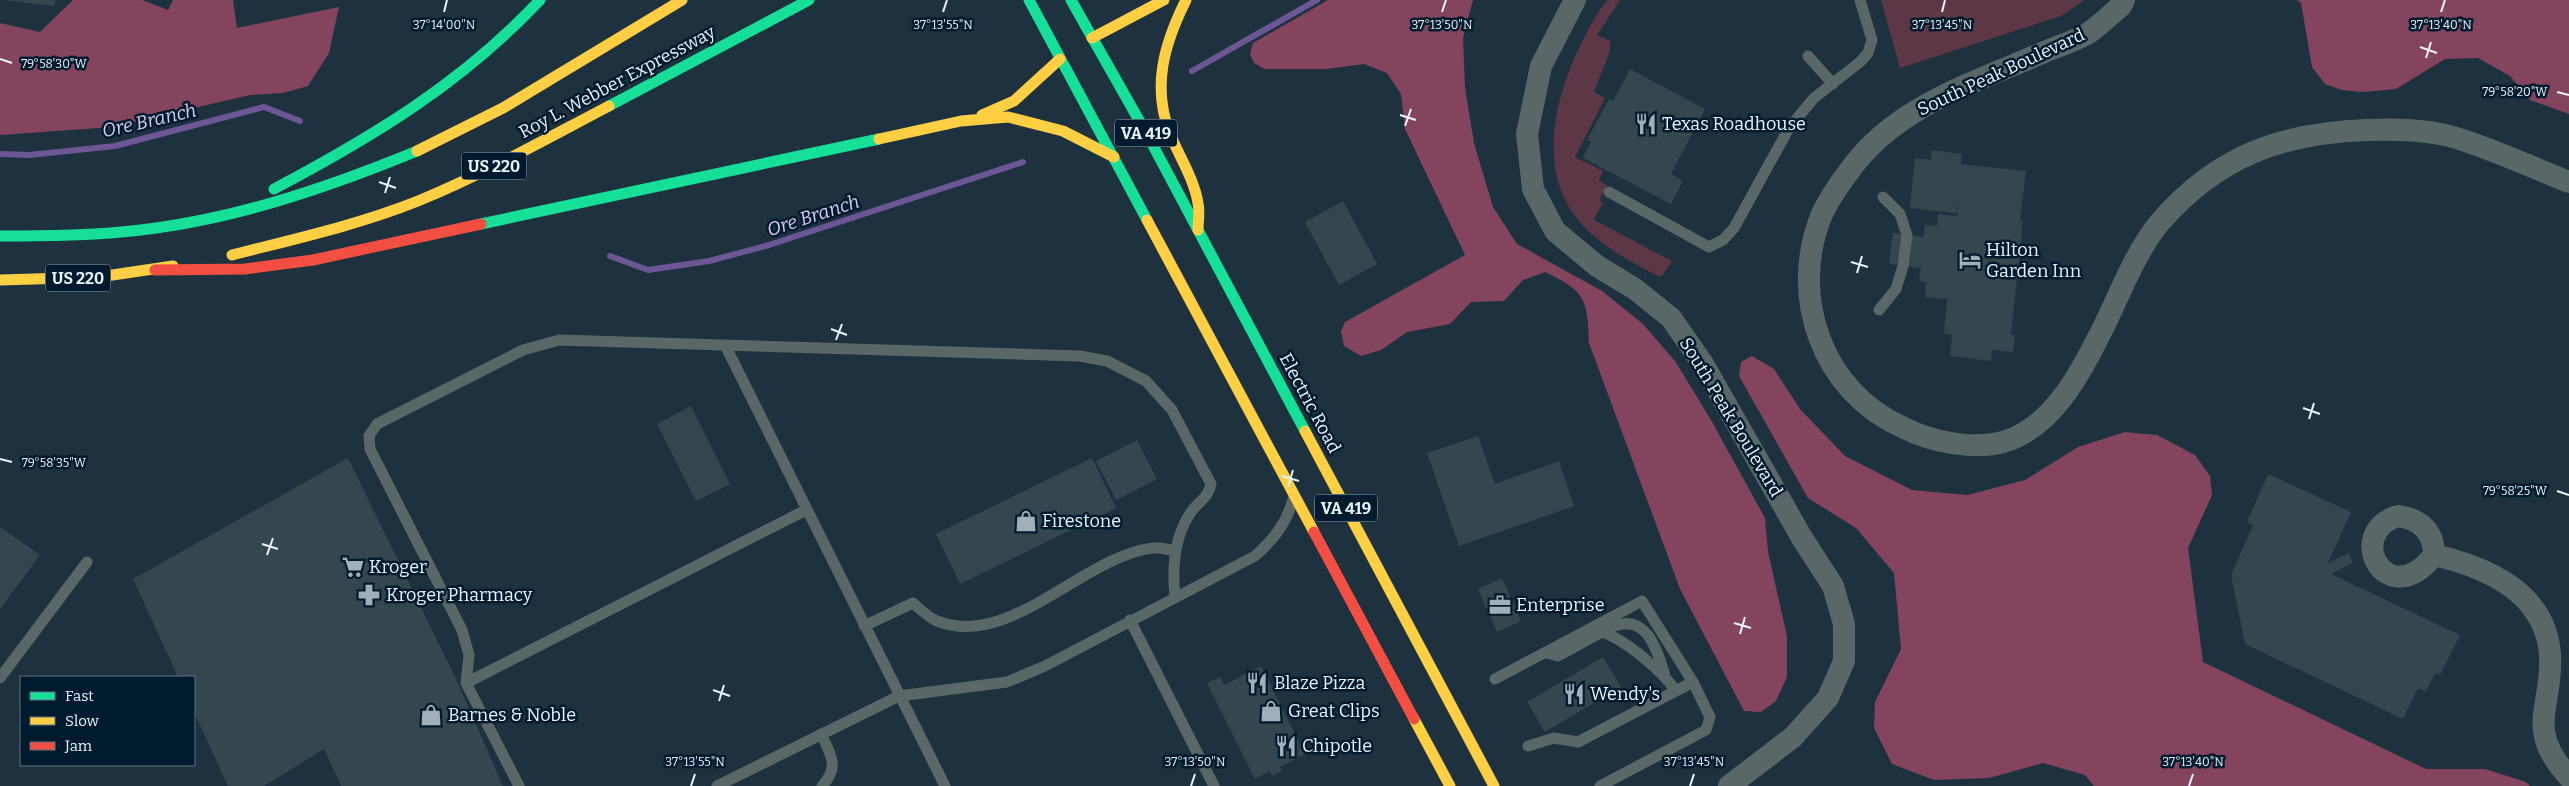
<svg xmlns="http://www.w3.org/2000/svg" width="2569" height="786" viewBox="0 0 2569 786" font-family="Bitter,serif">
	<rect width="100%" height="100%" fill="#1d323e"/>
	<path fill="#5d3746" d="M1608,0h12l-23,35 13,6v10l-16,41 11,6 -30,59 28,14 -4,9 8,5 -8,15 4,2 -9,18 78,41 -10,15h-4c-30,-16 -62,-32 -83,-60 -38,-51 -19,-122 7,-174 7,-14 15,-31 26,-42z
		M1881,0h204l-24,16 -161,52z"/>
	<path fill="#85445d" d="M73,0h69l26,10 5,-10h60l4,28 102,-21 -10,46 -21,33 -25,7 -33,2 -138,32 -112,8v-112l40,9z
		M1328,0h145l-10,38 2,50 9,55 19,64 24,37 85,47 41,33 32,37 36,59 54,98 3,34 19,84v41l-11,24 -15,11 -17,-1 -64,-122 -91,-246c-1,-44 -4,-52 -44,-71l-22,8 -19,21 -33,1 -21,22 -43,8 -26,18 -20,6 -17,-10 -3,-15 4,-9 120,-67 -60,-126 -4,-35 -14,-21 -23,-9 -38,5h-61l-11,-6 -4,-9 3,-11z
		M2297,0h272v114l-39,-14 -20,-24 -32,-18 -33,1 -49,30 -34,3 -20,-2 -17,-6 -13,-17 -11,-64z
		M1752,356l22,13 26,40 45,47 67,34 55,5 58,-15 53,-33 47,-15 32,3 38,20 15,21 2,19 -24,53 15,114 223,107h59l41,13 4,4h-436l-9,-11 -42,-12 -54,15 -55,2 -42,-16 -18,-36 1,-26 26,-53 -7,-76 -38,-45 -48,-30 -69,-122 2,-14z"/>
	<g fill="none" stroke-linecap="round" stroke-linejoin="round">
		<path stroke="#6c5696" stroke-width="6" d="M1192,71l125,-71
			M0,154l29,1 86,-9 149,-39 36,14
			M610,256l38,14 61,-9 60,-16 254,-83"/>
	</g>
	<path fill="#34474f" d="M2,0h53l-1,6z
		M1630,69l75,40 -34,65 12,7 -12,23 -88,-46 8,-16 -4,-2 22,-41 4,2z
		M1932,150l30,4 -1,10 65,7 -6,50h3l-12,114h4l-2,17 -21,-2 -1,11 -41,-5 2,-21 -8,-1 3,-35 -22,-2 1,-15 -7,-1 2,-13 -32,-4 4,-31 31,4 1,-12 12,1 1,-12 19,2 2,-14 -3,11 -46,-5 5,-50 16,2z
		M1343,201l34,63 -38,21 -34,-63z
		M691,406l39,78 -34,17 -39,-77z
		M1478,436l17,48 64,-23 15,45 -115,40 -32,-93z
		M1137,440l20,39 -41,21 -20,-39z
		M348,458l109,223 46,105h-162l-17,-37 -60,37h-36l-34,-74v-35h-16l-45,-98z
		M1092,458l24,50 -156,76 -24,-50z
		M2268,474l83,38 -23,51 21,-10 4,10 -22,11 129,61 -20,40 -5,-2 -9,19 -8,-4 -15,31 -158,-75 -14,-69 22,-50 -6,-3z
		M0,527l40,28 -40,54z
		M1502,578l19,43 -24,11 -19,-43z
		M1603,657l18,30 -76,45 -18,-30z
		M1261,666l44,88 -25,13 2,4 -10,5 -2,-5 -15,8 -48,-96 13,-6 4,8z"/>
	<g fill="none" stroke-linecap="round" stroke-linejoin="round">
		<path stroke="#596767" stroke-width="11" d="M1808,56l25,28
			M1609,192l100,55 14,-7 11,-12 55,-100 25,-30 46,-36 8,-9 4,-13 -12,-40
			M1879,310l17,-21 7,-23 4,-31 -7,-21 -17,-17
			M726,347l219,439
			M1130,620l84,166
			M864,626l49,-23c7,6 16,15 24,18 73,29 146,-65 216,-73 7,-1 15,2 23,3
			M1608,629c37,-20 49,19 57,47
			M1547,653l11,3 44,-24c24,8 60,39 74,59
			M0,678l87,-116
			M1495,679l147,-78 51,81 -115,60 -24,-4 -26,8
			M466,683l340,-173
			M821,734c10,21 19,33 1,52
			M519,786l-53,-103 3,-28 -7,-25 -92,-181 -1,-13 8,-12 146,-74 36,-10 521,16 27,5 39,20 26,29 39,74c-3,14 -12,17 -20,28 -17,25 -19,56 -16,84
			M717,786l182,-90 108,-14 38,-16 210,-110c18,-16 32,-33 38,-57
			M1600,786l106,-56 4,-13 -17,-35"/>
		<path stroke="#596767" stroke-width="22" d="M1575,0l-34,66 -14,68 6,55 22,42 42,35 38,23 36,29 32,46 99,174 31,48 11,38v37l-16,37 -35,39 -64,49
			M2124,0l-3,6c-11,9 -22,20 -34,28 -14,8 -32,13 -47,20 -68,29 -146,54 -190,116 -10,13 -21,29 -28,44 -34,82 0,178 82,214 28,14 68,22 99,14 52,-15 80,-74 102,-118 15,-31 33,-77 56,-103 57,-65 120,-88 206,-91 28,-1 59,-1 86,7 40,12 78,30 116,45
			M2398,516c23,3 36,16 36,39 -47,60 -91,-22 -36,-39z
			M2434,555c53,12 112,38 116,100 3,53 -26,73 19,122"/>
		<path stroke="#16e098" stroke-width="11" d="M1029,0l118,220
			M1071,0l78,138 156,293
			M609,106l200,-106
			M274,189c100,-53 188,-106 266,-189
			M481,224l398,-85
			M0,236c41,0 81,0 121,-4 103,-9 201,-42 296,-81"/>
		<path stroke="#ffcf43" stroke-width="11" d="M1186,0c-22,44 -35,88 -15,136 9,22 23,43 27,67 2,9 0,18 0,27
			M1092,38l72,-38
			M982,115l32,-14 46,-42
			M879,139l82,-18 47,-4 55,14 51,26
			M417,151l86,-43 179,-108
			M1147,220l167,312
			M232,255c62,-16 126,-30 186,-54 66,-27 128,-62 191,-95
			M0,280l99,-3 74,-11
			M1305,431l189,355
			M1414,719l36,67"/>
		<path stroke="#f24e42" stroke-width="11" d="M155,270l90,-1 68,-9 168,-36
			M1314,532l100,187"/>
	</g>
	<path fill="none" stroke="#e7f4fe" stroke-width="2" d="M444,12l3,-12M943,12l4,-12M1442,12l4,-12M1942,12l3,-12M2441,12l4,-12M2420,47l17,6M2426,58l5,-16M0,59l12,4M2557,92l12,3M1400,115l16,5M1405,126l6,-17M379,182l17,6M385,193l5,-16M1851,262l17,5M1857,273l5,-17M831,329l16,6M836,340l6,-16M2303,408l17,6M2309,419l5,-16M0,459l12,3M1282,476l17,5M1288,487l5,-17M2557,491l12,4M262,544l16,5M267,555l6,-17M1734,623l17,5M1740,634l5,-17M713,690l17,6M719,701l5,-16M691,786l4,-12M1191,786l4,-12M1690,786l4,-12M2189,786l4,-12"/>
	<defs>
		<g id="restaurant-bare" transform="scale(1.725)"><path d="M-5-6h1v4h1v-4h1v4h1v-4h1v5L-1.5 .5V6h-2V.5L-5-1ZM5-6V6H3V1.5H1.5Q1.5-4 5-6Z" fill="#a0b0bb" stroke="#001b2d" stroke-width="2.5" paint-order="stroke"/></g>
		<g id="hotel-bare" transform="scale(1.725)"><path d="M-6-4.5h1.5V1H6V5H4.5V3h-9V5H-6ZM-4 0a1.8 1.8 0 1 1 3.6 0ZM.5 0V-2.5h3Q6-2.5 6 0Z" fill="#a0b0bb" stroke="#001b2d" stroke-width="2.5" paint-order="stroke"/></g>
		<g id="shop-bare" transform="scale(1.725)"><path d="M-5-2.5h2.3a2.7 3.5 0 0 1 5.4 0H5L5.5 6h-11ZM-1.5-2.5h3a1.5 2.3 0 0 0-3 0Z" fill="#a0b0bb" stroke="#001b2d" stroke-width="2.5" paint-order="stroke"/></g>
		<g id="supermarket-bare" transform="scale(1.725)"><path d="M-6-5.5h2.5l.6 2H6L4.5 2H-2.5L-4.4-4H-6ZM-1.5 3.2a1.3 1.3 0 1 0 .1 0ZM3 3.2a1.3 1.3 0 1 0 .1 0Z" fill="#a0b0bb" stroke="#001b2d" stroke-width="2.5" paint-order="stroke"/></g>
		<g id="pharmacy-bare" transform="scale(1.725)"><path d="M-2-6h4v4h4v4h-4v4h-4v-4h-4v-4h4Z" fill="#a0b0bb" stroke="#001b2d" stroke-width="2.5" paint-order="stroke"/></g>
		<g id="office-bare" transform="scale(1.725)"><path d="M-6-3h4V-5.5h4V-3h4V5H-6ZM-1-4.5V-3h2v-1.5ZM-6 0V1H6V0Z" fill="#a0b0bb" stroke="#001b2d" stroke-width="2.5" paint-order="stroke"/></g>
	</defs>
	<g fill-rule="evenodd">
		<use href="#restaurant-bare" x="1646" y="124"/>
		<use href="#hotel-bare" x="1970" y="260"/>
		<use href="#shop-bare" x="1026" y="521"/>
		<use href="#supermarket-bare" x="353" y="567"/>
		<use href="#pharmacy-bare" x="369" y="595"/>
		<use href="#office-bare" x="1500" y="605"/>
		<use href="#restaurant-bare" x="1257" y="683"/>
		<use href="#restaurant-bare" x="1574" y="694"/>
		<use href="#shop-bare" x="1271" y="711"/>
		<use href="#shop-bare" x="431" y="715"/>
		<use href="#restaurant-bare" x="1286" y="746"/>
	</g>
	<g text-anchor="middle" stroke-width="5" stroke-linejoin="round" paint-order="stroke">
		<g fill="#001b2d" stroke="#a2b3bf" stroke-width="1">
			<rect x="1115" y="119.5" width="62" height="27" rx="4"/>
			<rect x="461.5" y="152.5" width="65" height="27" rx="4"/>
			<rect x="45.5" y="264.5" width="65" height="27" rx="4"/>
			<rect x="1315" y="494.5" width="62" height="27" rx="4"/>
		</g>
		<g font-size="16" font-weight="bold" fill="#e7f4fe">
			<text x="1146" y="139">VA 419</text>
			<text x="494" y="172">US 220</text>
			<text x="78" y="284">US 220</text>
			<text x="1346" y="514">VA 419</text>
		</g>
		<g font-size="18" fill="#e7f4fe" stroke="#001b2d">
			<text transform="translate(2001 72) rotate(-25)" y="6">South Peak Boulevard</text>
			<text transform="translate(617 82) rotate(-28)" y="6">Roy L. Webber Expressway</text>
			<text transform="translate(1310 403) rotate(62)" y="6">Electric Road</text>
			<text transform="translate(1731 417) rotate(59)" y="6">South Peak Boulevard</text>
		</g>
		<g font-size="18" fill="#e7f4fe" stroke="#001b2d" text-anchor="start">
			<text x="1662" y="130">Texas Roadhouse</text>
			<text x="1986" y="256">Hilton<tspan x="1986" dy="21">Garden Inn</tspan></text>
			<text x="1042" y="527">Firestone</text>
			<text x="369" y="573">Kroger</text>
			<text x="386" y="601">Kroger Pharmacy</text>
			<text x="1516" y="611">Enterprise</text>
			<text x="1274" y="689">Blaze Pizza</text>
			<text x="1590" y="700">Wendy's</text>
			<text x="1288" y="717">Great Clips</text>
			<text x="448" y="721">Barnes &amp; Noble</text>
			<text x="1302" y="752">Chipotle</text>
		</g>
		<g font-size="19" font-style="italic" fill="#d7cbf2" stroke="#001b2d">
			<text transform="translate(149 120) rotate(-13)" y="7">Ore Branch</text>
			<text transform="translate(813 215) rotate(-18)" y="7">Ore Branch</text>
		</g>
	</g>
	<g font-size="12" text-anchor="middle" fill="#e7f4fe" stroke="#001b2d" stroke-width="5" stroke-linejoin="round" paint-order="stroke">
		<text x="444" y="29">37°14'00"N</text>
		<text x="943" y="29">37°13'55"N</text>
		<text x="1442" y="29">37°13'50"N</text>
		<text x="1942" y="29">37°13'45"N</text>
		<text x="2441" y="29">37°13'40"N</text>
		<text x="54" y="68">79°58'30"W</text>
		<text x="2515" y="96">79°58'20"W</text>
		<text x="54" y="467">79°58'35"W</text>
		<text x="2515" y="495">79°58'25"W</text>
		<text x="695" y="766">37°13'55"N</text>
		<text x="1195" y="766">37°13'50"N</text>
		<text x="1694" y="766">37°13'45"N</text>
		<text x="2193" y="766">37°13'40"N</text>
	</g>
	<rect x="20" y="676" width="175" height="90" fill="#001b2d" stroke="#5c7281"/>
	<rect x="30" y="692" width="25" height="8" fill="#16e098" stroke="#5c7281"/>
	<text x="65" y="701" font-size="15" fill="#e7f4fe">Fast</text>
	<rect x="30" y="717" width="25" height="8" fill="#ffcf43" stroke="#5c7281"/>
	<text x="65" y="726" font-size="15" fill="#e7f4fe">Slow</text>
	<rect x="30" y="742" width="25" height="8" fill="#f24e42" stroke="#5c7281"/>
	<text x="65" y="751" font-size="15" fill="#e7f4fe">Jam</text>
</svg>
